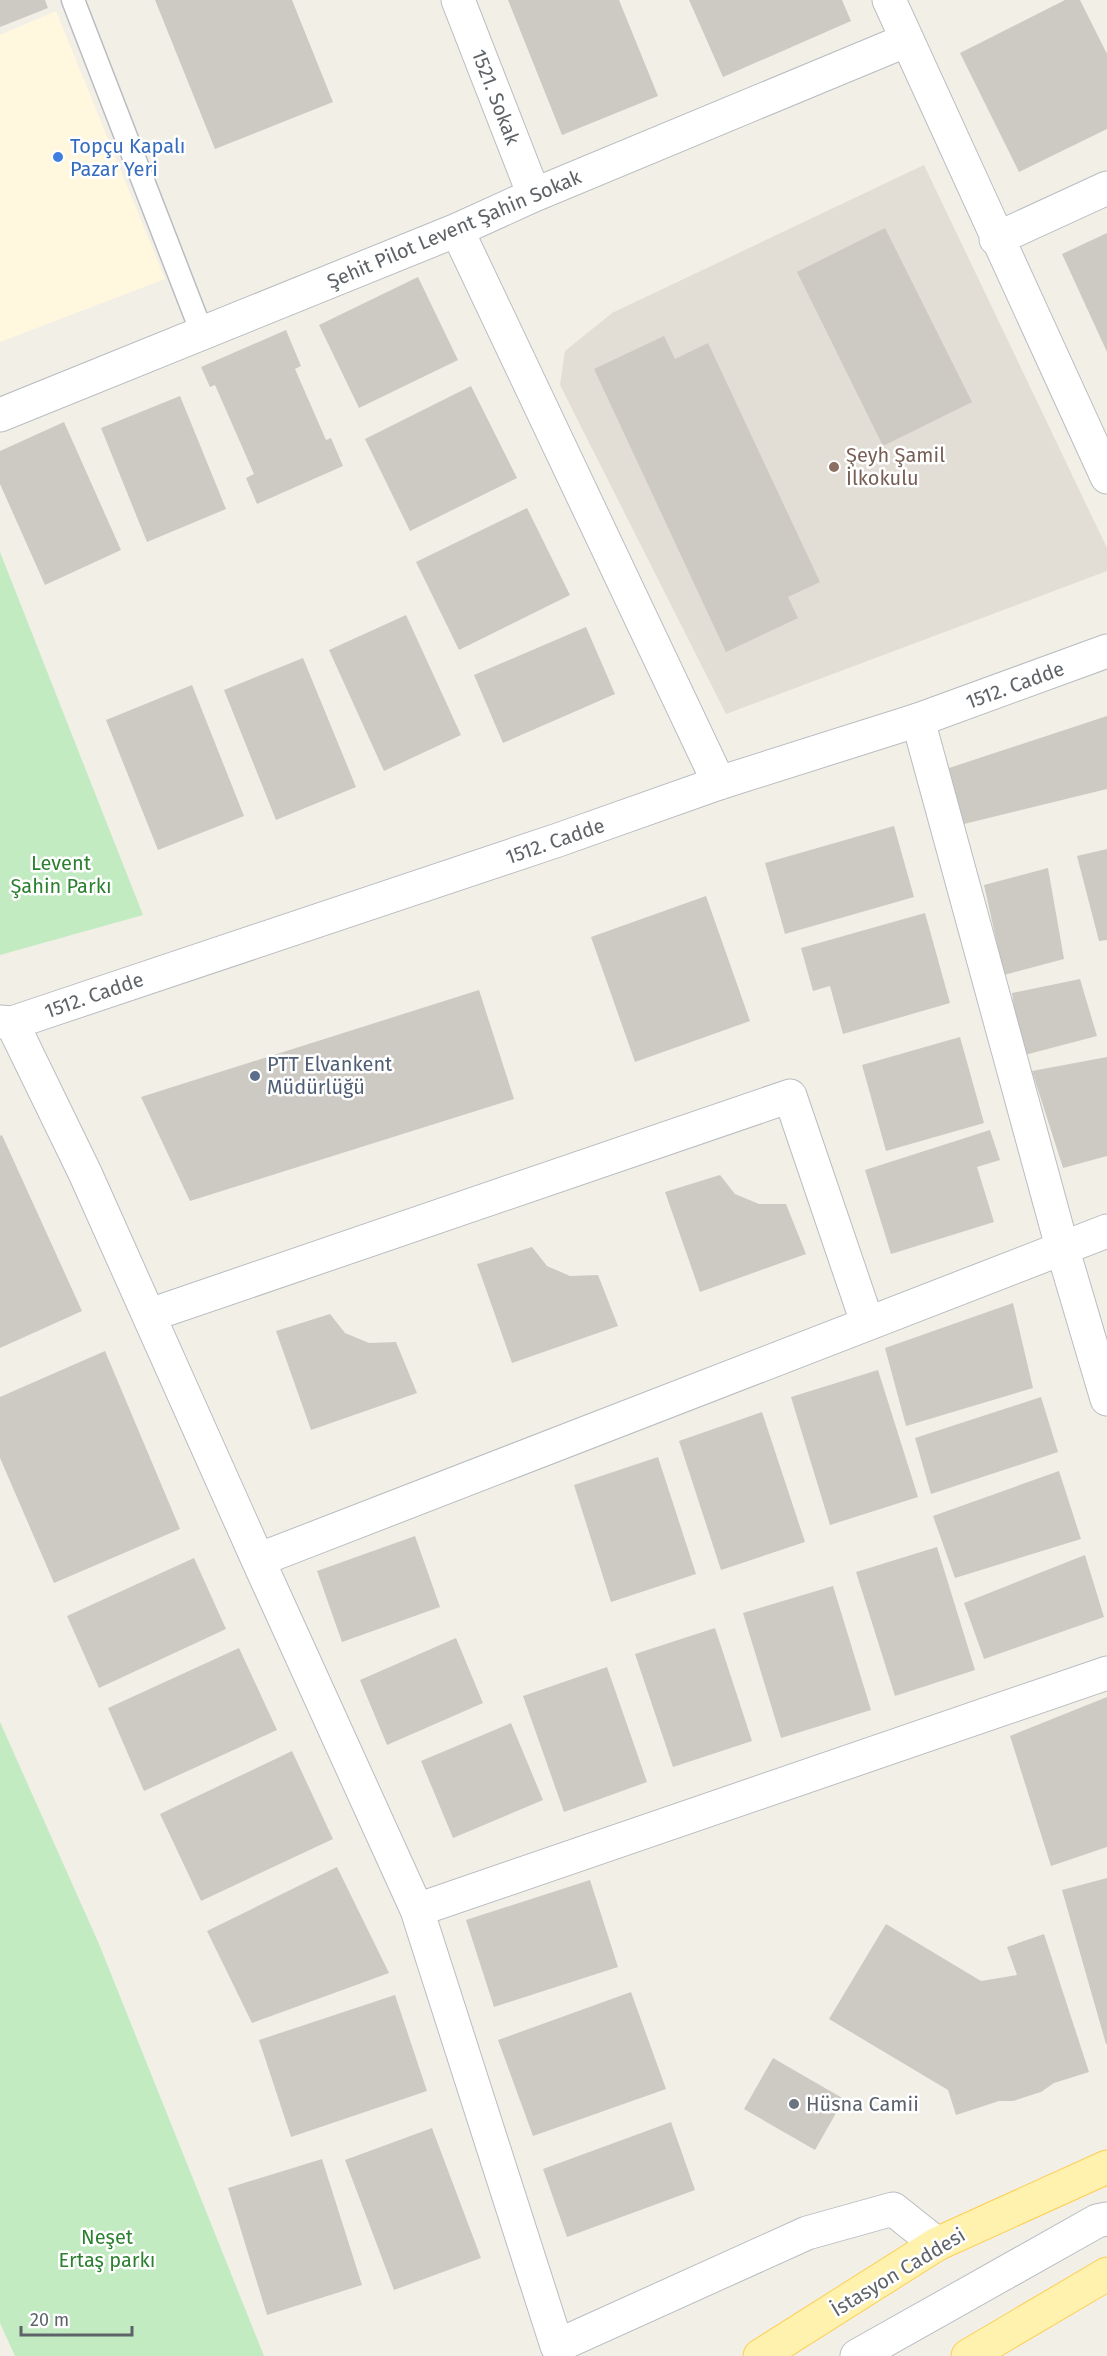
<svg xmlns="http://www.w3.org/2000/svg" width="1107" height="2356" viewBox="0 0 1107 2356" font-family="'Fira Sans',sans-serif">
	<rect width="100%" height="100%" fill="#f2efe7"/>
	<path fill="#fff7de" d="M56,11l109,268 -165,63v-307z"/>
	<path fill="#e2ded5" d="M924,165l183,383v23l-381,143 -166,-329 5,-34 47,-38z"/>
	<path fill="#c2ebc2" d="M0,552l143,363 -143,40z
		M0,1722l99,222 165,412h-249l-15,-33z"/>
	<path fill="#cdcac4" d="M0,0h45l3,8 -48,19z
		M155,0h137l41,102 -118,47z
		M508,0h111l39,96 -96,39z
		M689,0h153l9,21 -128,56z
		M1065,0h15l27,54v75l-88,43 -59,-119z
		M885,228l87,174 -89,44 -86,-174z
		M1107,233v119l-45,-98z
		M418,277l40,83 -99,48 -40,-83z
		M286,330l15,36 -6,3 31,71 5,-2 12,28 -86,38 -11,-26 8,-4 -39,-89 -5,2 -9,-20z
		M664,336l11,23 33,-16 112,239 -32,15 10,21 -72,34 -132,-283z
		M471,386l46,92 -107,53 -45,-92z
		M180,396l46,113 -79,33 -46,-114z
		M64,422l57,128 -76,35 -45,-101v-33z
		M527,508l43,87 -111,55 -43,-88z
		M406,615l55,120 -77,36 -55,-121z
		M586,627l29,67 -112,49 -29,-68z
		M303,658l53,129 -80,33 -52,-130z
		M192,685l52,131 -86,34 -52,-130z
		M1107,716v73l-147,36 -14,-56z
		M894,826l20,71 -129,37 -20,-71z
		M1107,849v91l-8,1 -22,-85z
		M1048,868l16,91 -60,16 -20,-90z
		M706,896l44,125 -115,41 -44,-125z
		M925,913l25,90 -107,31 -13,-48 -17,5 -12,-43z
		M1080,979l17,57 -76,20 -9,-63z
		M479,990l35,109 -324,102 -49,-104z
		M960,1037l24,86 -98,28 -24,-86z
		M1107,1057v99l-44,12 -31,-97z
		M990,1130l10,30 -23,7 17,55 -103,32 -26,-84z
		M2,1135l80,176 -82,37v-212z
		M720,1175l15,19 24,10h27l20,50 -106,38 -35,-100z
		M532,1247l15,19 23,10 28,-1 20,51 -106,37 -35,-99z
		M1013,1303l20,85 -127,38 -21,-78z
		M330,1314l15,19 24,10 27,-1 21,51 -106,37 -35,-99z
		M105,1351l75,178 -126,54 -54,-125v-61z
		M878,1370l40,127 -88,28 -39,-128z
		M1041,1397l17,55 -127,42 -16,-56z
		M762,1412l43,130 -84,28 -42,-129z
		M658,1457l38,117 -85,28 -37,-117z
		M1059,1471l22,68 -126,39 -22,-62z
		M415,1536l25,71 -98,35 -25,-71z
		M937,1547l38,123 -80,26 -39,-124z
		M1085,1555l19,62 -120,42 -20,-56z
		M194,1558l32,71 -127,59 -32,-72z
		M833,1586l38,124 -90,28 -38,-125z
		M715,1628l37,113 -79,26 -38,-113z
		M456,1638l27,65 -96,42 -27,-65z
		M239,1648l38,82 -133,61 -36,-83z
		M607,1667l40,115 -83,30 -41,-116z
		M1107,1697v150l-56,19 -41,-130z
		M511,1723l32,77 -90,38 -32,-77z
		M292,1751l41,88 -132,62 -41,-87z
		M337,1867l52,106 -137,50 -45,-92z
		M1107,1878v166h-1l-44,-154z
		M590,1880l28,87 -124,40 -28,-87z
		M886,1924l95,57 36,-6 -10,-28 37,-13 45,138 -35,11 -13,9 -28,9h-14l-43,14 -8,-25 -119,-71z
		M631,1992l35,97 -133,47 -35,-96z
		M395,1995l32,96 -136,46 -32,-97z
		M773,2058l71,41 -29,51 -71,-41z
		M671,2122l24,68 -128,47 -24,-68z
		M432,2128l49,130 -87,32 -49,-130z
		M322,2159l40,126 -95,30 -39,-127z"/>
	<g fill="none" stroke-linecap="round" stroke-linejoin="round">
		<g stroke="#b9bdc1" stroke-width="25">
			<path id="service" d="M73,0l129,333"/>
		</g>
		<g stroke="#b9bdc1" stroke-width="35">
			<path id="minor" d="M458,0l76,195
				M889,0l218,477
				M457,230l262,553
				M996,239l111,-51
				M0,415l457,-185 77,-35 373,-155
				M918,720l144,527 45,152
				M12,1023l73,150 173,387 159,350 140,436 250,-113 86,-24 44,35
				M150,1315l640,-219 77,226
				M258,1560l849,-329
				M417,1910l690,-237"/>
		</g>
		<g stroke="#b9bdc1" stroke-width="35">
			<path id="tertiary" d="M0,1022l12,1 546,-183 161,-57 199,-63 189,-69"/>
		</g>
		<g stroke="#babec3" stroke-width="35">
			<path id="secondary" d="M857,2356l240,-135 10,-2"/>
		</g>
		<g stroke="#fece53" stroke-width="35">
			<path id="primary" d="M760,2356l177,-112 170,-77
				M968,2356l139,-82"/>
		</g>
		<use href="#service" stroke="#fff" stroke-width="22"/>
		<use href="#minor" stroke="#fff" stroke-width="33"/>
		<use href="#tertiary" stroke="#fff" stroke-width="33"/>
		<use href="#secondary" stroke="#fff" stroke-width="33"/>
		<use href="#primary" stroke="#fff2ae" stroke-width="33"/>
	</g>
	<circle fill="#3f7fe0" stroke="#fff" stroke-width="2" cx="58" cy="157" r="6"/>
	<circle fill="#8d6e63" stroke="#fff" stroke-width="2" cx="834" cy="467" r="6"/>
	<circle fill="#5c6f8a" stroke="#fff" stroke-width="2" cx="255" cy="1076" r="6"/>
	<circle fill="#6b7280" stroke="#fff" stroke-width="2" cx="794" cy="2104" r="6"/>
	<g text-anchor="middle" stroke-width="5" stroke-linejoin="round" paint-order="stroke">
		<g font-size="20" fill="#5e6368" stroke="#fff">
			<text transform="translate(496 97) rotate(69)" y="7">1521. Sokak</text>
			<text transform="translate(454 229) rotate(-23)" y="7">Şehit Pilot Levent Şahin Sokak</text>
			<text transform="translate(1015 685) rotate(-20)" y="7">1512. Cadde</text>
			<text transform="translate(555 841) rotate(-19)" y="7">1512. Cadde</text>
			<text transform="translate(94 995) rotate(-19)" y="7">1512. Cadde</text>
			<text transform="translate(898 2272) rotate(-31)" y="7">İstasyon Caddesi</text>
		</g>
		<g font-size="20" fill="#366cbe" stroke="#fff" text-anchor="start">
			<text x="70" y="153">Topçu Kapalı<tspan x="70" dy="23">Pazar Yeri</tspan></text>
		</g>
		<g font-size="20" fill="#785e54" stroke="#fff" text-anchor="start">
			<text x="846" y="462">Şeyh Şamil<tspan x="846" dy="23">İlkokulu</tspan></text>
		</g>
		<g font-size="20" fill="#2c8130" stroke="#fff">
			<text x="61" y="870">Levent<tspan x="61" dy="23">Şahin Parkı</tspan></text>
			<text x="107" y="2244">Neşet<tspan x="107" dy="23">Ertaş parkı</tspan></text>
		</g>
		<g font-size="20" fill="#4e5e75" stroke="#fff" text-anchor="start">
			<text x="267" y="1071">PTT Elvankent<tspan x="267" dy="23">Müdürlüğü</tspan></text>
		</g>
		<g font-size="20" fill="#5b616d" stroke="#fff" text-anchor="start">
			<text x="806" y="2111">Hüsna Camii</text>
		</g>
	</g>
	<path d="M21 2326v9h111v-9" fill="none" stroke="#5e6368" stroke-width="3"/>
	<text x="30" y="2326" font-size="18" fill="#5e6368" stroke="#ffffff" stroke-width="4.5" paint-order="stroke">20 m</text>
</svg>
